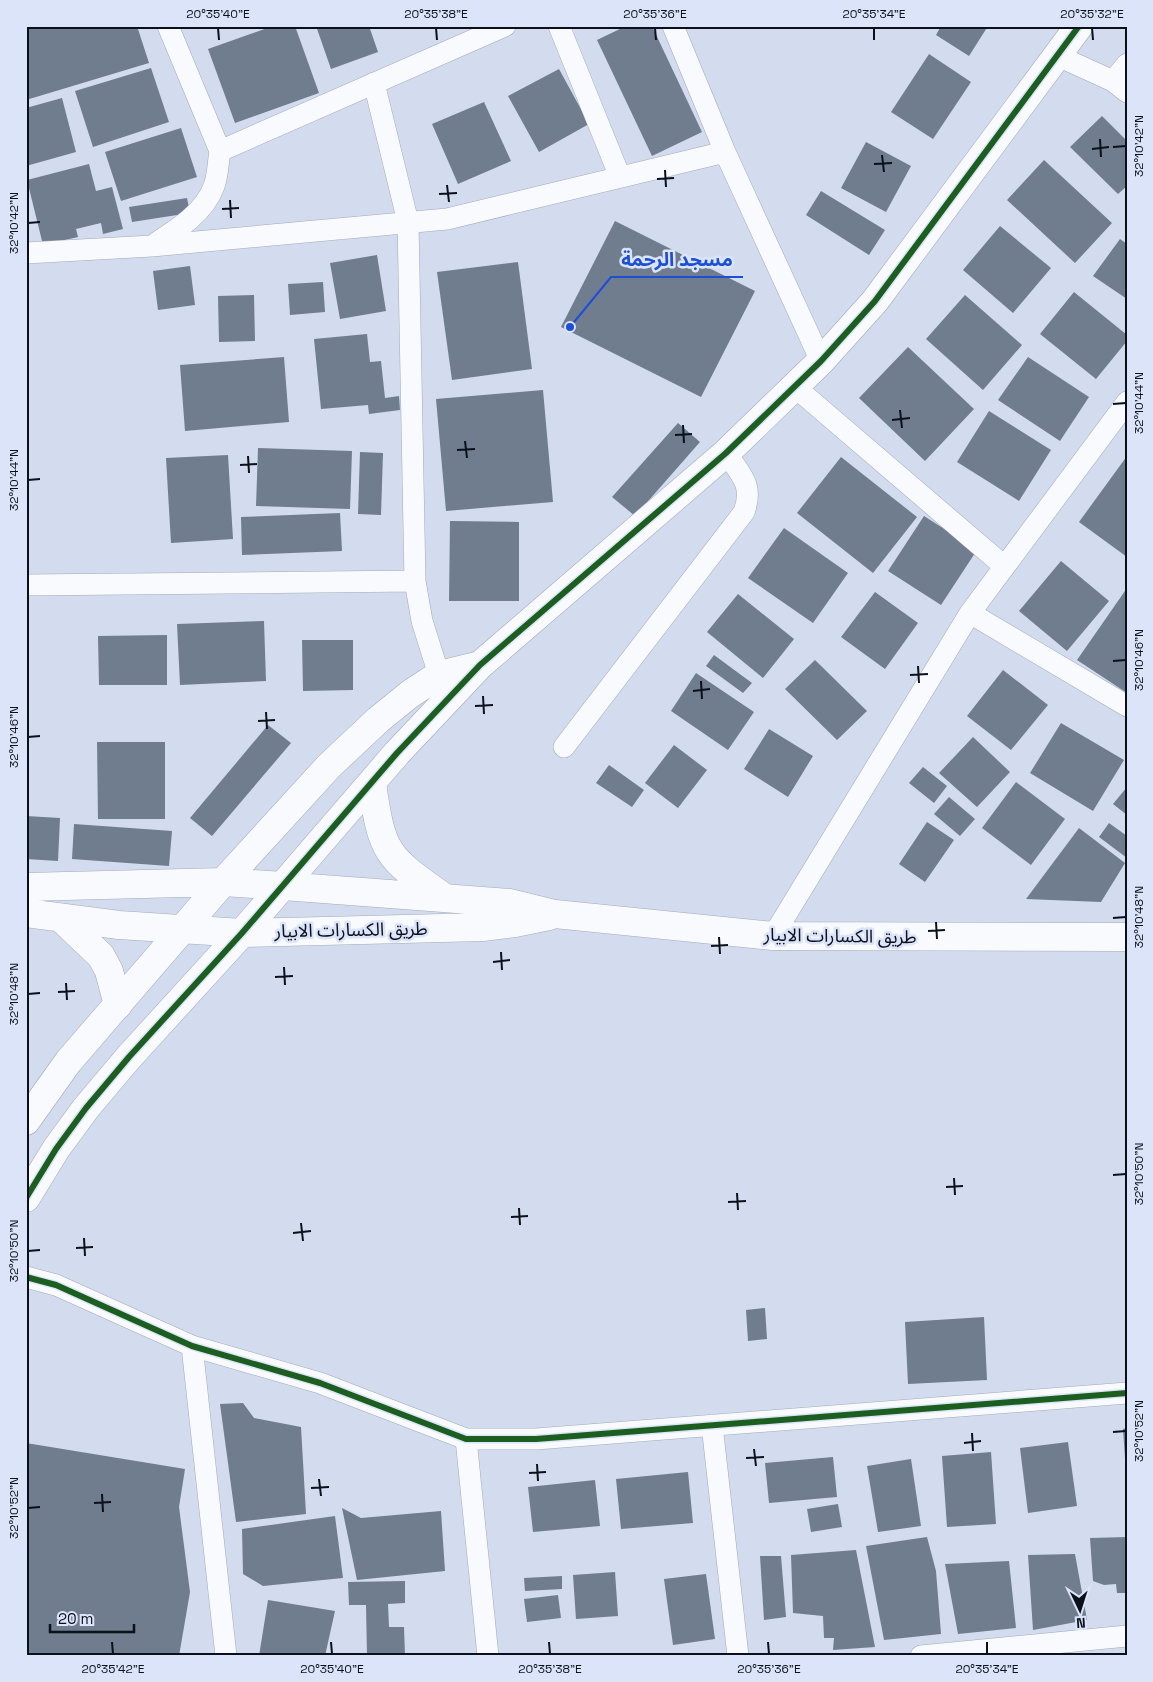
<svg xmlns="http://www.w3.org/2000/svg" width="1153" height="1682" viewBox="0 0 1153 1682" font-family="'Space Grotesk','Noto Sans Arabic',sans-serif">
	<rect width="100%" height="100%" fill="#d3dbef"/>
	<path fill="#6f7d8e" d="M26,26h111l12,37 -123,37z
		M273,26h22l24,67 -84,30 -27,-74z
		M316,26h53l9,26 -47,17z
		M626,26h26l50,106 -50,24 -55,-116z
		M941,26h47l-19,30 -33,-21z
		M929,54l42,28 -38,57 -42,-27z
		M151,68l18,54 -76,25 -18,-56z
		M559,69l30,55 -50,28 -31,-56z
		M62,98l14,54 -50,14v-58z
		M484,102l27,59 -53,23 -26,-60z
		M1102,116l25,25v45l-9,8 -48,-47z
		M181,128l16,49 -76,24 -16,-49z
		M866,142l45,24 -25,46 -45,-24z
		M1044,160l68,63 -37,40 -68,-63z
		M89,164l7,27 16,-4 11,42 -20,5 -2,-11 -25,6 2,8 -35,8 -16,-65z
		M821,191l64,39 -16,25 -63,-40z
		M187,198l3,15 -58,9 -3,-15z
		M615,221l140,70 -54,106 -140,-70z
		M1000,226l51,42 -38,45 -50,-43z
		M1120,239l7,5v55l-34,-23z
		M377,255l9,56 -46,8 -10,-56z
		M518,262l14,107 -80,11 -15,-108z
		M190,266l5,39 -37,5 -5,-39z
		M323,282l2,30 -35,3 -2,-31z
		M1074,292l53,43v6l-31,38 -56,-45z
		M254,295l1,46 -36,1 -1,-46z
		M965,295l57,50 -39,45 -57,-51z
		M367,334l3,28 11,-1 4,37 14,-2 1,14 -31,4 -1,-9 -47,4 -7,-70z
		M908,347l66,62 -49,52 -66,-63z
		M284,357l5,65 -104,9 -5,-66z
		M1028,357l61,40 -29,44 -62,-41z
		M543,390l10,112 -107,9 -10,-112z
		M989,411l62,39 -32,51 -62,-39z
		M678,423l22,19 -65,74 -23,-19z
		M258,448l94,3 -2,58 -94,-3z
		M360,452l23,1 -2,62 -23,-1z
		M228,455l5,84 -62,4 -5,-85z
		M1127,456v101l-48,-35z
		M841,457l76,60 -44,56 -76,-60z
		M340,513l2,38 -100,4 -1,-38z
		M924,516l53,34 -36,55 -53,-34z
		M450,521l69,1v79h-70z
		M784,528l64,45 -35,50 -65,-45z
		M1061,561l48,40 -42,50 -48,-40z
		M1127,588v105l-50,-33z
		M875,592l43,31 -33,46 -44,-32z
		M738,594l56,45 -31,39 -56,-46z
		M264,621l2,60 -86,4 -3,-61z
		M167,635v50h-68l-1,-49z
		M302,640h51v50l-50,1z
		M714,655l38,28 -9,10 -37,-27z
		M815,660l52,51 -30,29 -52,-51z
		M1003,670l45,35 -37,45 -44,-34z
		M696,673l58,39 -26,38 -57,-39z
		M1061,723l63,37 -31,51 -63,-38z
		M268,725l23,18 -79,93 -22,-18z
		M769,729l44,27 -25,41 -44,-28z
		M973,737l37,35 -33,35 -38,-34z
		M97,742h68v77h-67z
		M674,745l33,25 -29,38 -33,-25z
		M609,765l35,25 -12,17 -36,-24z
		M923,767l24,19 -13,17 -25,-20z
		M1016,782l49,37 -34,46 -49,-37z
		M1127,787v28l-14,-11z
		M949,797l26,22 -15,17 -26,-22z
		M26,816l34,2 -2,43 -32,-2z
		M927,822l27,18 -29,42 -26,-18z
		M1109,823l18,13v22l-28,-21z
		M74,824l98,7 -3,35 -97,-7z
		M1079,828l46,35 -24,39 -75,-3z
		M765,1308l2,31 -19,2 -2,-31z
		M984,1317l3,63 -79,4 -3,-62z
		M243,1403l11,15 47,9 5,87 -70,8 -16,-118z
		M1127,1428v30h-2l-2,-29z
		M1068,1442l9,64 -49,7 -8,-65z
		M26,1443l159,26 -6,38 11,85 -11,64h-153z
		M991,1452l5,72 -49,3 -5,-71z
		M833,1457l4,40 -68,6 -4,-40z
		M911,1459l10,67 -43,6 -11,-66z
		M688,1472l5,51 -72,6 -5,-50z
		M595,1480l5,46 -67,6 -5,-45z
		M838,1504l4,23 -31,5 -4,-23z
		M342,1508l19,10 80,-7 4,60 -88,9z
		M335,1516l8,62 -80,8 -20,-12 -1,-45z
		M927,1537l9,34 5,63 -57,6 -18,-94z
		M1127,1537v56h-10l-1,-9 -12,1 -11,-4 -3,-43z
		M856,1550l19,97 -42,3 1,-12h-10l-1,-22 -30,-3 -2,-58z
		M1075,1554l12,66 -54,10 -5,-75z
		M760,1556h21l5,61 -22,3z
		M1009,1561l7,67 -58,6 -13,-70z
		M615,1572l3,44 -42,3 -3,-44z
		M706,1574l9,65 -42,6 -9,-66z
		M562,1576v13l-37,2 -1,-13z
		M405,1581v22l-17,1 1,23h15l1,29h-38l-1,-51h-17l-1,-23z
		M558,1595l3,23 -34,4 -3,-23z
		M268,1600l67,11 -10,45h-66z"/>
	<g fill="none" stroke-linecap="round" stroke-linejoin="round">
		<g stroke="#a3a9b7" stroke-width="22">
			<path id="street" d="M168,26l52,125
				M559,26l61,151
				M673,26l52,126 96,209
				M1058,56l55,25 14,11
				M1113,81l14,-17
				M374,83l34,139 7,359 7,40 17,54
				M156,243c22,-14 49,-31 58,-57 4,-10 4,-24 6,-35l285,-125
				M26,253l126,-7 295,-27 278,-67
				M795,387l209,179
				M26,585l389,-4
				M970,613l157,93
				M564,747l180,-235c10,-27 -3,-37 -18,-59
				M773,936l197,-323 157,-211
				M26,1277l30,8 136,61 128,37 146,56h70l591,-46
				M192,1346l34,310
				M712,1425l26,231
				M466,1439l22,217
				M921,1656l206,-20"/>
		</g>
		<g stroke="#a3a9b7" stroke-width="29">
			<path id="secondary" d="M372,783c10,72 15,74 73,115
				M26,887l197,-5 60,4 227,17 45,11 218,22 354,1
				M26,913l93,12 123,8 241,-6 32,-4 34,-7
				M61,918l40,38 8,15 9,34
				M26,1121l42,-59 155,-180 106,-116 49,-46 32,-26 29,-19 41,-10
				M26,1198l30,-49 30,-41 43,-51 113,-124 155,-180 83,-88 246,-212 95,-92 54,-60 204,-275"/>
		</g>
		<use href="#street" stroke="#f8fafd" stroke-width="21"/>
		<use href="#secondary" stroke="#f8fafd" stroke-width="28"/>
		<g stroke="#dbe4f9" stroke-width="9">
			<path id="cycleway" d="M26,1198l30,-49 30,-41 43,-51 113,-124 155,-180 83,-88 246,-212 95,-92 54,-60 204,-275
				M26,1277l30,8 136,61 128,37 146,56h70l591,-46"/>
		</g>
		<use href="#cycleway" stroke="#1b5e20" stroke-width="6"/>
	</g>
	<path fill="none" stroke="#0b101b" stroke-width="2" d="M218,28l1,12M436,28l1,12M655,28l1,12M874,28v12M1092,28l1,12M1100,139l1,18M1113,147l13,-1M1092,149l17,-2M882,155l2,17M874,164l18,-1M665,170l1,17M657,179l17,-1M447,185l2,17M439,194l18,-1M230,200l1,18M222,209l17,-1M28,223l12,-1M1113,404l13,-1M900,410l2,18M892,420l18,-2M683,425l1,18M675,435l17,-1M465,441l2,17M457,450l18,-1M248,456l1,17M240,465l17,-1M28,480l12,-1M1113,661l13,-1M918,666l1,17M910,675l18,-1M701,681l1,18M693,691l17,-2M483,696l1,18M475,706l18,-1M266,712l1,17M258,721l17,-1M28,737l12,-1M1113,918l13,-1M936,922l1,17M928,931l17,-1M719,937l1,17M711,946l17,-1M501,952l1,18M493,962l17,-2M284,967l1,18M275,977l18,-1M66,983l1,17M58,992l17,-1M28,994l12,-1M1113,1175l13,-1M954,1178l1,17M946,1187l17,-1M737,1193l1,17M728,1202l18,-1M519,1208l1,17M511,1217l17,-1M301,1223l2,18M293,1233l18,-2M84,1238l1,18M76,1248l17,-1M28,1251l12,-1M1113,1432l13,-1M972,1433l1,18M964,1443l17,-2M754,1449l2,17M746,1458l18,-1M537,1464l1,17M529,1473l17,-1M319,1479l2,17M311,1488l18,-1M102,1494l1,18M94,1503l17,-1M28,1508l12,-1M112,1642l1,12M331,1642l1,12M549,1642l1,12M768,1642l1,12M987,1642v12"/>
	<g text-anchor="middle" stroke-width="5" stroke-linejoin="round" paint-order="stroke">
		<g font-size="18" fill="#0b101b" stroke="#dbe4f9">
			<text transform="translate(351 930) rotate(-1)" y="6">طريق الكسارات الابيار</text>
			<text transform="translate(840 936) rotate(1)" y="6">طريق الكسارات الابيار</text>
		</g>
	</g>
	<path fill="none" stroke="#1d4ed8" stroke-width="2" d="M570 327L611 277H743"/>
	<circle fill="#1d4ed8" stroke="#dbe4f9" stroke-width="2" cx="570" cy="327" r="5"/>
	<g font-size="19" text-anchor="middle" font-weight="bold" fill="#1d4ed8" stroke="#dbe4f9" stroke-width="5" stroke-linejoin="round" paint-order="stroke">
		<text x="677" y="266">مسجد الرحمة</text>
	</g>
	<rect width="1153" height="1682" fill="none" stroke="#dbe4f9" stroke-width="55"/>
	<g transform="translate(1080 1610) rotate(176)" stroke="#dbe4f9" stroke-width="4" paint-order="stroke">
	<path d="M0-4L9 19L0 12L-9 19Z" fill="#0b101b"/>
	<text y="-8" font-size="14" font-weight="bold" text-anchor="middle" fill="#0b101b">N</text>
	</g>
	<path d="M50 1624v8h84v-8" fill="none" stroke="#0b101b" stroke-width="2.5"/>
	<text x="58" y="1624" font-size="15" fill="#0b101b" stroke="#dbe4f9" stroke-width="4" paint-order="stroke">20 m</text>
	<rect x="28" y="28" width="1098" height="1626" fill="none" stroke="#0b101b" stroke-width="2"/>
	<g font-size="12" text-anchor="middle" fill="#0b101b">
		<text x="218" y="18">20°35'40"E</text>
		<text x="436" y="18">20°35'38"E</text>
		<text x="655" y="18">20°35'36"E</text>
		<text x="874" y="18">20°35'34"E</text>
		<text x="1092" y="18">20°35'32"E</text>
		<text transform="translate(1139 146) rotate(-90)" y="4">32°10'42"N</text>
		<text transform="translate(14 223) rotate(-90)" y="4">32°10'42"N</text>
		<text transform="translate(1139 403) rotate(-90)" y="4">32°10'44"N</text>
		<text transform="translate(14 480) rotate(-90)" y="4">32°10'44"N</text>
		<text transform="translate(1139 660) rotate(-90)" y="4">32°10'46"N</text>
		<text transform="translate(14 737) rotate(-90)" y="4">32°10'46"N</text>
		<text transform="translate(1139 917) rotate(-90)" y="4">32°10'48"N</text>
		<text transform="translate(14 994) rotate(-90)" y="4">32°10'48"N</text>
		<text transform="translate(1139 1174) rotate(-90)" y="4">32°10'50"N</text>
		<text transform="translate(14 1251) rotate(-90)" y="4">32°10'50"N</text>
		<text transform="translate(1139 1431) rotate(-90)" y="4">32°10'52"N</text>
		<text transform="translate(14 1508) rotate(-90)" y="4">32°10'52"N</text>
		<text x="113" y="1673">20°35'42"E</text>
		<text x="332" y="1673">20°35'40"E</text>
		<text x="550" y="1673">20°35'38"E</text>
		<text x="769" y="1673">20°35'36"E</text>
		<text x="987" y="1673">20°35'34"E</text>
	</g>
</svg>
